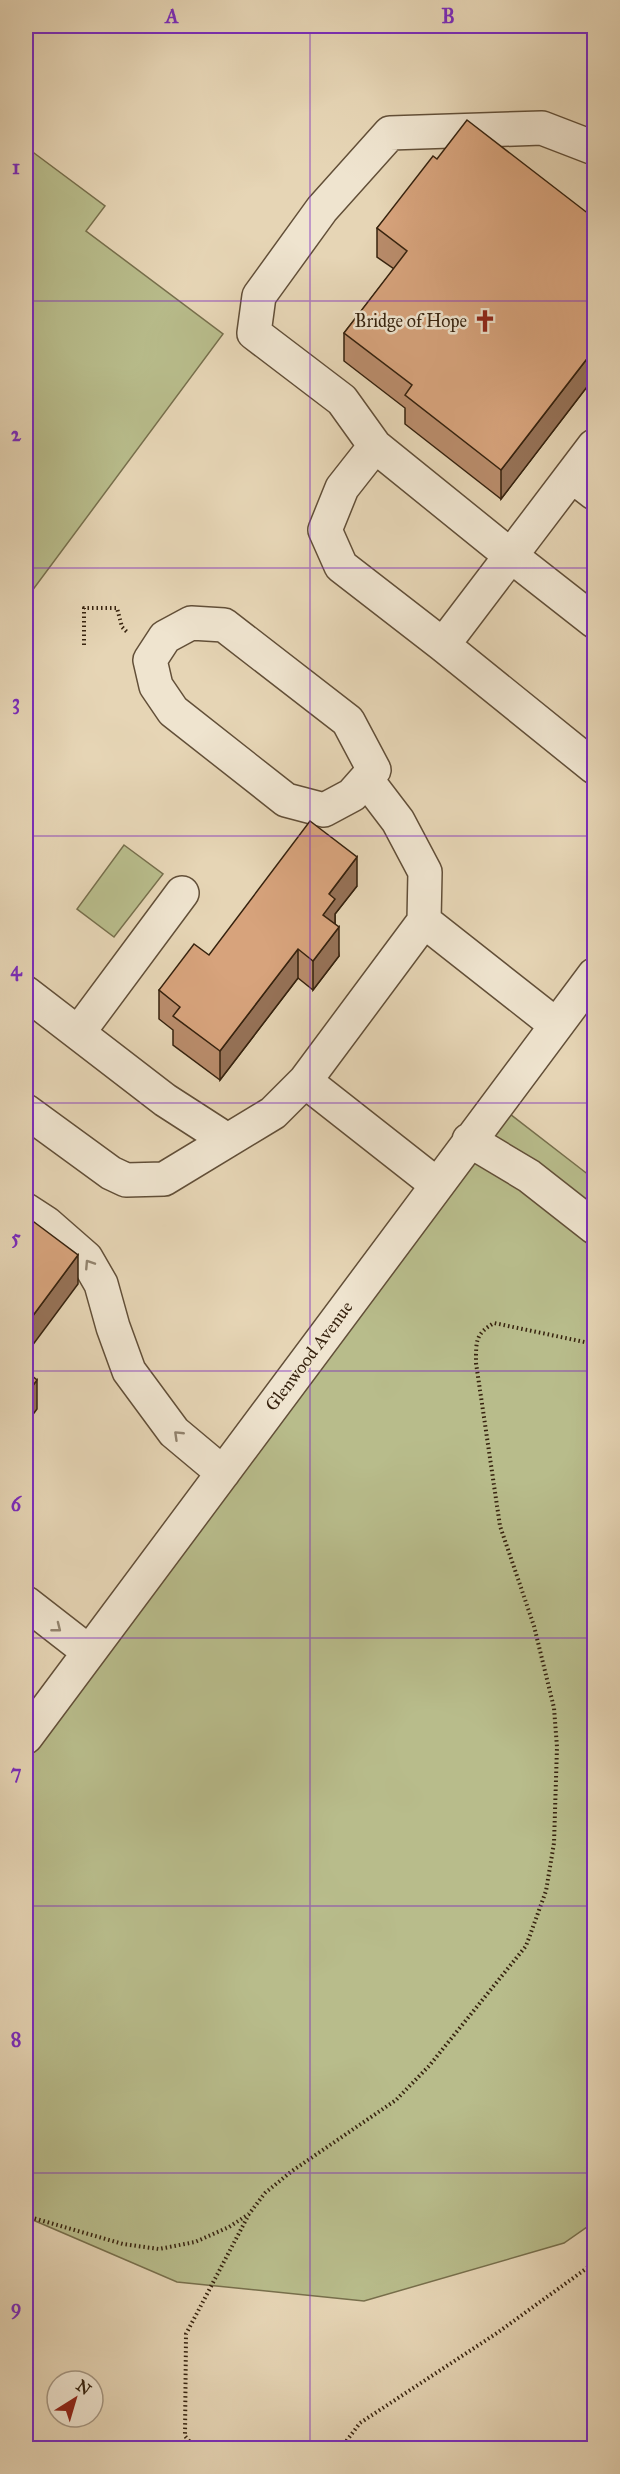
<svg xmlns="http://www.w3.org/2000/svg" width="620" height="2474" viewBox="0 0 620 2474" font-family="'IM FELL Great Primer',serif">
	<rect width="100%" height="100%" fill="#e6d5b5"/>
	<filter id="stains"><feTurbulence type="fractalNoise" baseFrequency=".00333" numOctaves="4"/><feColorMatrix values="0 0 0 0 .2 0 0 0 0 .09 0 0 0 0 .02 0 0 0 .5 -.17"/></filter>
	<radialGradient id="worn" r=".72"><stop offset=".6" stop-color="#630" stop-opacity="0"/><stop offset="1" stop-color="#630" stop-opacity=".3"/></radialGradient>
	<path fill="#b8bc8b" stroke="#776f4c" stroke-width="1.5" d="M26,147l79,59 -19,25 137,103 -197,265z
		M124,845l39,29 -49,63 -37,-28z
		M497,1104l97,75v1043l-30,21 -200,58 -187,-19 -144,-62 -7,-6v-477z"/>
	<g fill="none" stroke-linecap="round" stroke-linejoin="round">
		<g stroke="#624f38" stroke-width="36">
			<path id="minor" d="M375,446l-33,-46 -88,-67 5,-37 63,-87 68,-76 152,-5 52,20
				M572,476l22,17
				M594,621l-83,-65 -136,-110 -33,42 -17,42 16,36 102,79 151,122
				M191,623l33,2 124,96 26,49 -22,25 -28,15 -38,-10 -113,-89 -17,-25 -6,-26 15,-23z
				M443,645l151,-199
				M366,779l32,42 27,51 -1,49
				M26,993l139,107 62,40
				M78,1033l104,-140
				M26,1111l85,62 15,7 38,-1 109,-66 32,-32
				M469,1140l60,36 65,51
				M436,1184l-131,-103 119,-160 132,104
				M26,1210l20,13 40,35 15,26 12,43 16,44 45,61 49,41
				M26,1603l63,49
				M26,1737l568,-762"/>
		</g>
		<path stroke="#36220e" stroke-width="4" stroke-dasharray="1.5 3" stroke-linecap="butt" d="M84,645v-37h33l5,19 6,6
			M26,2216l97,28 36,5 36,-7 34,-15 20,-13 16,-21 27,-22 104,-71 33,-34 97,-120 20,-55 8,-48 3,-96 -3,-39 -20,-82 -34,-100 -24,-163c0,-21 -1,-29 18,-40l100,21
			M195,2448l-10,-12 1,-102 62,-118
			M341,2448l19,-25 137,-90 97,-70"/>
		<use href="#minor" stroke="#efe4cf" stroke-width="33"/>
	</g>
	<path fill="#b98c6b" stroke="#36220e" stroke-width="1.5" d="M437,159l157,59v163l-1,-2 -92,120 -96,-75v-16l-61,-47v-28l50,-64 -17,-12v-29z
		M357,886l-22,28v10l4,32 -26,34 -15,-12 -78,102 -47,-35v-15l-14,-11v-29l50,-35z"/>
	<path fill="#967257" stroke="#36220e" stroke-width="1.5" d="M593,351v28l-92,120v-29z
		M357,857v29l-22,28v14l-12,-13 6,-21z
		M339,927v29l-26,34v-29z
		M298,949v29l-78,102v-29z
		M78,1255v29l-52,70v-29z
		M37,1380v29l-11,15v-29z"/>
	<path fill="#d7a37c" stroke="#36220e" stroke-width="1.5" d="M467,120l127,98v134l-1,-1 -92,119 -96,-75 7,-10 -68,-52 63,-82 -30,-23 56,-72 4,3z
		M310,821l47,36 -28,37 6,5 -12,16 16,12 -26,34 -15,-12 -78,102 -47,-35 7,-9 -21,-17 35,-46 15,11z
		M26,1216l52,39 -52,70z
		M26,1371l11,9 -11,15z"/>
	<defs><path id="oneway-chevron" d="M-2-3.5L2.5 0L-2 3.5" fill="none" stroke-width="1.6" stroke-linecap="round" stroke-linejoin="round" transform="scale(1.5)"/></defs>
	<g stroke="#92836e">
		<use href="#oneway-chevron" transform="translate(89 1264) rotate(-123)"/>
		<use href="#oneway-chevron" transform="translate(178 1435) rotate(-136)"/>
		<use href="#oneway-chevron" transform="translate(57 1628) rotate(38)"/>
	</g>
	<path fill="none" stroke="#7b2cbf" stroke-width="1.5" stroke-opacity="0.55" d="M310,26v2422M26,301h568M26,568h568M26,836h568M26,1103h568M26,1371h568M26,1638h568M26,1906h568M26,2173h568"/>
	<defs>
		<g id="church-bare" transform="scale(1.8)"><path d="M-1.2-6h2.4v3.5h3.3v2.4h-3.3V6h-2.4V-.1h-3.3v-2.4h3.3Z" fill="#8f2418" stroke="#efe4cf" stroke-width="2.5" paint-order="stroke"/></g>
	</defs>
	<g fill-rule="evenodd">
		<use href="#church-bare" x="485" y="321"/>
	</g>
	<g text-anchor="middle" stroke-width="5" stroke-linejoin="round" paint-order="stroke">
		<g font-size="18" fill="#36220e" stroke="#efe4cf" text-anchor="end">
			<text x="467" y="327">Bridge of Hope</text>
		</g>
		<g font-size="18" fill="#36220e" stroke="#efe4cf">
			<text transform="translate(309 1356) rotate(-53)" y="6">Glenwood Avenue</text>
		</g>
	</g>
	<rect width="620" height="2474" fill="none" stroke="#e6d5b5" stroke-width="66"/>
	<g transform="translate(75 2399) rotate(37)"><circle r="28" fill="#efe4cf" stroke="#a59682" stroke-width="1.5"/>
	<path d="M0-4.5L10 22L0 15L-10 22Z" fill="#8f2418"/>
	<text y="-9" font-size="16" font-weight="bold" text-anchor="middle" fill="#36220e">N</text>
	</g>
	<rect x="33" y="33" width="554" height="2408" fill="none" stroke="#7b2cbf" stroke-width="2"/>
	<g font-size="20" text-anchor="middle" font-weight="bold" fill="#7b2cbf">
		<text x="172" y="23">A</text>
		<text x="448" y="23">B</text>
		<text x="16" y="174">1</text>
		<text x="16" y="441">2</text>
		<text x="16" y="709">3</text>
		<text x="16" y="976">4</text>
		<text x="16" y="1244">5</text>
		<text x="16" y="1511">6</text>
		<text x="16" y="1779">7</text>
		<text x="16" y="2046">8</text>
		<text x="16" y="2314">9</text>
	</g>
	<rect width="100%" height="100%" filter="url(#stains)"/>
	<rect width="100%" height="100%" fill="url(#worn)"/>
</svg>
